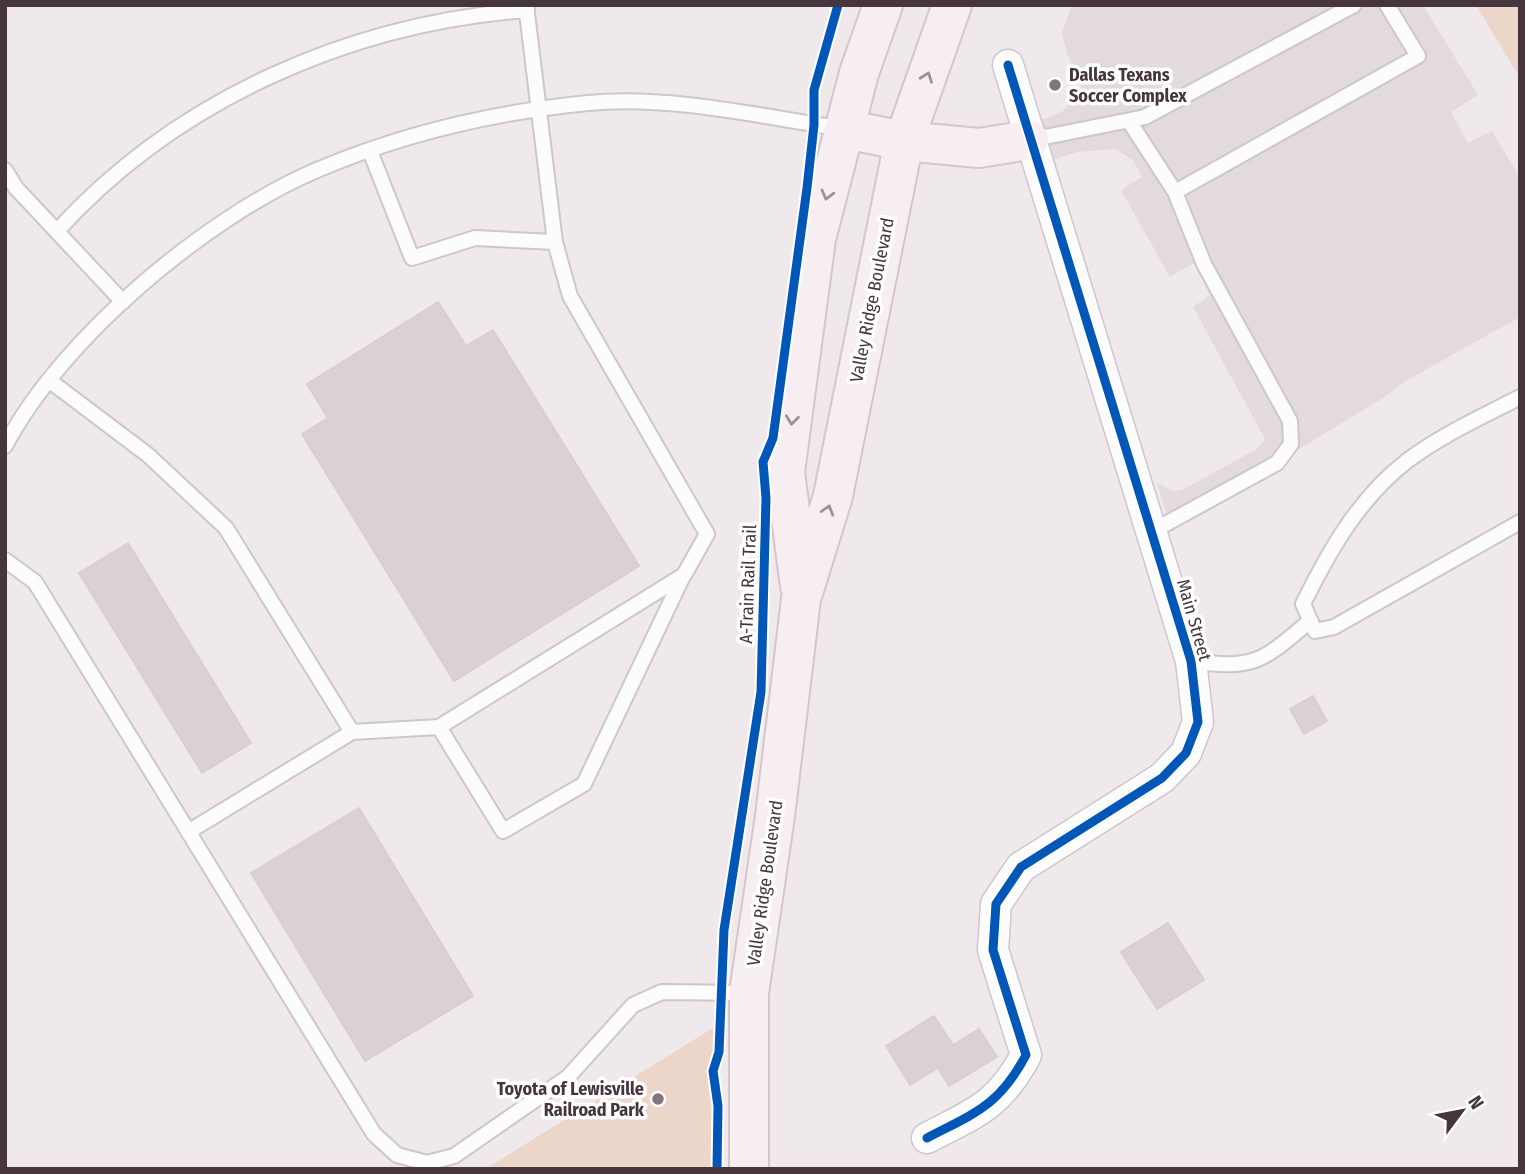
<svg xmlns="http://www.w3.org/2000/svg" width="1525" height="1174" viewBox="0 0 1525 1174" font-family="'Fira Sans Condensed',sans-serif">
	<rect width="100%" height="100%" fill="#f0e9ec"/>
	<path fill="#ecd5c9" d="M1476,5h44v73z
		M713,1028l8,141h-236z"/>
	<path fill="#e2dadd" d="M1072,5h351l55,90 -27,17 17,31 24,-12 28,47v139l-111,62 -26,19 -189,115 -22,18 -15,-48 17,8 8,-1 75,-41 8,-10 -72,-132 17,-12 -16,-32 -24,14 -49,-87 21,-13 -9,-17 -18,-11 -37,3 -29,9 -15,-45 11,3 18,-8 18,-21v-9l-14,-27 -5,-22z"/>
	<path fill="#dad1d5" stroke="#d8cfd3" stroke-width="2" d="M438,302l28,44 27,-16 146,236 -185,115 -152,-247 26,-16 -21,-34z
		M128,543l123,200 -49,30 -123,-200z
		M1313,696l14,25 -23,13 -14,-25z
		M359,808l114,188 -108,65 -114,-188z
		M1168,923l36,57 -47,29 -36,-57z
		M934,1016l19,29 26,-16 18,28 -48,29 -11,-18 -28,17 -24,-39z"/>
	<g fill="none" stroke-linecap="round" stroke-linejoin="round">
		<g stroke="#cec6ca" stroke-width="18">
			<path id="lane" d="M1129,121l46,71 243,-136 -31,-51
				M1030,140l115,-23 209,-112
				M370,151l42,107 63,-20 80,4
				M5,170l11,18 107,114
				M57,231c119,-131 293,-208 470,-221
				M50,381l98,74 78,73 126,204 -164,100
				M1520,397c-38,20 -79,38 -113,64 -48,37 -78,90 -104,143l12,27 19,-4 186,-105
				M5,446c56,-107 201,-229 312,-276 85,-36 179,-58 271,-67 83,-8 175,14 257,26
				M1151,532l126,-69 14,-19 -1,-23 -86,-157 -29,-72
				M5,560l30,22 339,552 23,21 30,8 27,-7 114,-79 65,-72 29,-13 86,1
				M1191,661c65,9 71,0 119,-40
				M439,727l64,104 81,-47 99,-208
				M352,732l87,-5 245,-152 23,-41 -137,-238 -15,-54 -29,-237"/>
		</g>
		<g stroke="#cec6ca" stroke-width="33">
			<path id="street" d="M927,1138c48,-25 72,-32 99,-83l-33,-105 3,-46 25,-37 141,-89 24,-25 12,-31 -7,-61 -183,-596"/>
		</g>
		<g stroke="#d5c6cb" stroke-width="42">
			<path id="secondary" d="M845,129l59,12 75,7 50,-8
				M800,586l-15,-114 31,-233 43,-166 24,-68
				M749,1169v-176l26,-177 26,-217 32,-103 71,-355 48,-136"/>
		</g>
		<use href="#lane" stroke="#fdfcfc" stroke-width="14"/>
		<use href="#street" stroke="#fdfcfc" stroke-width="30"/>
		<use href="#secondary" stroke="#f6eef1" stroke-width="38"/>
		<g stroke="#fff" stroke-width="13">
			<path id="cycleway" d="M927,1138c48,-25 72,-32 99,-83l-33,-105 3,-46 25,-37 141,-89 24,-25 12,-31 -7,-61 -183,-596
				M717,1169l1,-63 -5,-35 6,-19 5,-122 37,-238 5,-194 -3,-36 10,-24 34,-250 7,-63v-35l24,-85"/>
		</g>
		<use href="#cycleway" stroke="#0057b8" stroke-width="9"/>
	</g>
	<defs><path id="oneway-chevron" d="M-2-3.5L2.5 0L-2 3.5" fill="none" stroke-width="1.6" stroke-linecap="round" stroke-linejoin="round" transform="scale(1.75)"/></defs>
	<g stroke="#9e9297">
		<use href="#oneway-chevron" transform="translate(927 77) rotate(-70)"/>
		<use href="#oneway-chevron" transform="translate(827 195) rotate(105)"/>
		<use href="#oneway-chevron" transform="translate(792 420) rotate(97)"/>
		<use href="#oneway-chevron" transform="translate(828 510) rotate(-73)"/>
	</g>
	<g fill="#82747a" stroke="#fff" stroke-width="2.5">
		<circle cx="1055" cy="85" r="7"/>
		<circle cx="658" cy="1099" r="7"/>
	</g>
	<g text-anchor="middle" stroke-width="7" stroke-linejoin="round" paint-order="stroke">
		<g font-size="18" font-weight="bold" fill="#46353d" stroke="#fff" text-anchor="start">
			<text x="1069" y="81">Dallas Texans<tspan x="1069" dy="21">Soccer Complex</tspan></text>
			<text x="644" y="1095" text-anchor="end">Toyota of Lewisville<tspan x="644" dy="21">Railroad Park</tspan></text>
		</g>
		<g font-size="18" fill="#46353d" stroke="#fff">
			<text transform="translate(872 300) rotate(-79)" y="6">Valley Ridge Boulevard</text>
			<text transform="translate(748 584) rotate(-88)" y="6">A-Train Rail Trail</text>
			<text transform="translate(1194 620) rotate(74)" y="6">Main Street</text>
			<text transform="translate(765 883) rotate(-82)" y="6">Valley Ridge Boulevard</text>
		</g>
	</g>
	<rect width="1525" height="1174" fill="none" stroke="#46353d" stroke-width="14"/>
	<g transform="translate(1462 1111) rotate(58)" stroke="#ffffff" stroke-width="5" paint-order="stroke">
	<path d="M0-5L12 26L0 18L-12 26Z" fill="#46353d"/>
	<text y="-10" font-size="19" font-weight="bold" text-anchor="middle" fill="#46353d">N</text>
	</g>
</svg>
